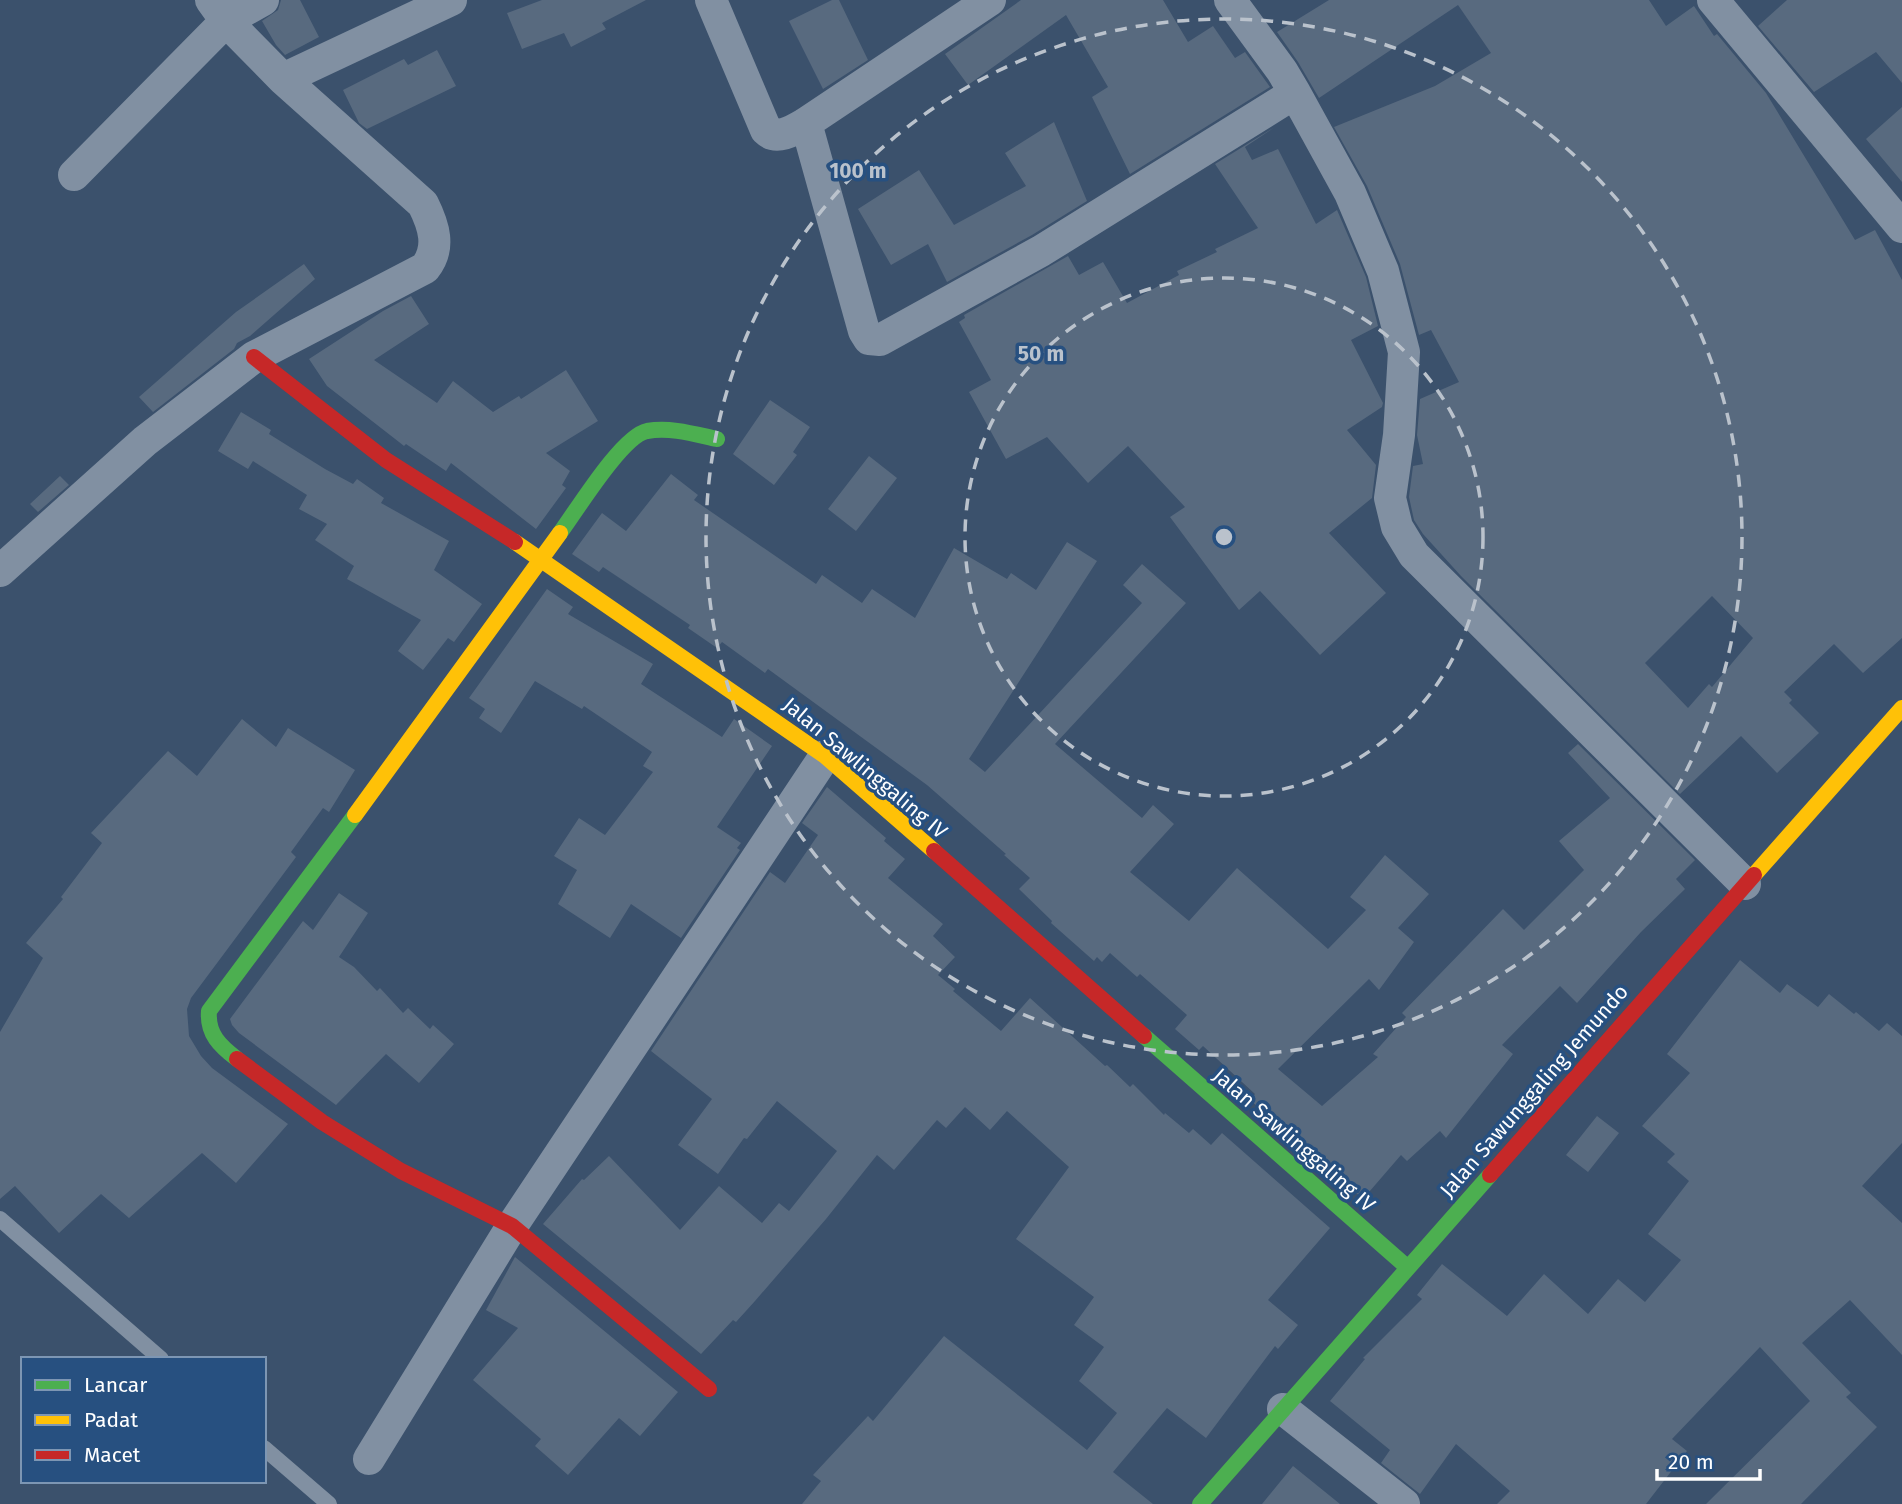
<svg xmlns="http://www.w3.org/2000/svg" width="1902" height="1504" viewBox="0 0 1902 1504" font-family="'Fira Sans',sans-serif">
	<rect width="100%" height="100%" fill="#3b516c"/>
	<path fill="#586a7f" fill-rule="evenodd" d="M281,0h19l19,37 -34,18 -9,-10 -14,-24 16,-11z
		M542,0h104l-44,23 4,6 -35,18 -7,-14 -42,16 -15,-36z
		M832,0h7l29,60 -45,29 -34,-68z
		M1021,0h142l25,42 25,-16 22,32 10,-6 25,35 -140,87 -38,-77 16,-10 -42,-72 -98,70 -23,-31z
		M1329,0h320l17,26 28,-20 20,30 3,-2 49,59 89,147 20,-10 27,50v358l-39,35 -29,-29 -50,48 8,8 -3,3 30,30 -42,40 -36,-37 -61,58 -219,-218 -38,-42 -9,-14 -5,-23 4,-31 10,-2 -6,-29 3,-36 39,-17 -28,-52 -12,5 -19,-71 -33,-78 -33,-59 101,-41 56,-33 -33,-48 -139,93 -21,-36 -21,-30zM1712,596l41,42 -41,49 -3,-3 -21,24 -43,-45z
		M1787,0h115v83l-26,-31 -62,40 -56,-66z
		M437,50l19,36 -89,43 -8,-6 -16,-33 61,-31 4,6z
		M1902,107v75l-36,-43z
		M1054,122l33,79 -55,34 -85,47 -19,-38 -37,21 -33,-56 61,-39 35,55 72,-39 -21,-33z
		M1275,127l-30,20 7,13 26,-11 38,75 21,-14 29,67 12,49 -27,14 32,63 -1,4 -35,23 29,35 -4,33 -43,35 57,60 -66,62 -60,-64 -21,19 -69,-93 15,-10 -57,-61 -40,37 -41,-46 -41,22 -37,-67 22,-12 -32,-58 6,-4 -1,-3 104,-59 11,19 24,-13 24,41 52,-28 -2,-4 40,-19 -2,-3 43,-21 -43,-64z
		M304,264l11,15 -65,57 -13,7 -3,6 -81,63 -14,-15 97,-85z
		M411,296l18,28 -55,36 63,43 16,-22 40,31 26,-16 2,3 45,-29 32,51 -52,32 24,18 -8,14 4,3 -30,41 -85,-66 -5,8 -40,-27 -2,2 -5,-4 -72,-56 -18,-27 74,-48z
		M770,400l40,27 -17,25 4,3 -23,30 -41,-31z
		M241,412l30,18 -2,4 56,35 28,15 4,-5 27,19 -3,5 68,38 -15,29 48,34 -28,38 -6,-4 -25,32 -25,-19 23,-31 -74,-41 7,-13 -39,-26 12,-16 -28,-15 8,-14 -54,-34 -5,8 -30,-18z
		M869,456l28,22 -41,53 -28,-22z
		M671,474l27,21 -4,5 122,84 6,-9 40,28 10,-14 43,29 39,-70 53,31 4,-6 25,17 31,-48 30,19 -128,198 16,13 157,-169 -19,-18 19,-21 44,39 -131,141 87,74 11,-13 21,19 -44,48 59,49 48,-53 91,81 38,-39 -16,-13 35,-42 44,39 -31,34 16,14 -35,48 -10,-11 -91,90 44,37 56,-49 -5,-3 33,-37 -4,-4 101,-104 21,21 60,-60 -25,-29 51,-43 -42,-45 10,-9 117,116 -19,19 9,10 -44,43 -64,71 -17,-17 -58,59 11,9 -67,84 -6,-7 -33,30 -6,-6 -38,44 -113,-99 5,-6 -52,-48 -4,4 -24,-21 12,-14 -47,-41 -3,3 -27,-24 -8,9 -5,-5 -3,4 -43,-38 1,-2 -33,-32 11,-11 -26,-23 2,-1 -79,-69 -159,-116 -3,4 -43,-31 -5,6 -29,-20 2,-3 -87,-58 -4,5 -27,-18 30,-41 24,18z
		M60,476l9,9 -31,27 -8,-8z
		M547,589l26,18 -5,7 85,50 -12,20 81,53 12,-18 38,27 -55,81 24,16 -4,5 3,2 -59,88 -50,-34 -21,34 -52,-34 19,-34 -23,-14 25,-38 26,17 48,-63 -10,-6 9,-14 -68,-46 -2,3 -47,-28 -34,52 -22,-15 6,-9 -16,-11z
		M242,719l34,28 12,-19 67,42 -26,42 -6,-4 -32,44 5,5 -105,141 -4,11 2,27 12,20 11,12 76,56 -52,59 -34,-30 -73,65 -28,-24 -42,39 -44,-47 -15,13v-167l43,-74 -17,-15 37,-44 -2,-2 41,-54 -11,-10 77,-82 29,25z
		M827,787l59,51 -2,3 21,18 -17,19 55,46 -10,12 22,21 -17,18 17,14 -2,2 48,40 29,-33 75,68 2,-1 23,22 3,-3 31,31 1,-2 24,20 4,-4 18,16 11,-12 108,95 -62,72 30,25 -20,24 -3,-3 -69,92 -39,-30 -54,64 40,32h-351l19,-23 -8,-6 55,-59 5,5 71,-85 143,114 30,-37 -38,-32 25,-34 -30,-22 20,-28 -78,-58 53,-72 -62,-56 -17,19 -25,-23 -19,21 -9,-8 -43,50 -17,-15 -51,64 -71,82 -19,21 -3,-2 -32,34 -158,-130 39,-45 2,1 25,-24 71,74 39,-44 43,37 17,-20 10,8 48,-60 -60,-50 -30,38 -3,-1 -26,36 -40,-29 34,-46 -61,-48 119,-179 15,11 33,-48 -16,-12z
		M339,893l29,20 -29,44 15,10 23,24 3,-3 23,25 5,-5 22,21 3,-4 21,19 -35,39 -33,-29 -50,51 -97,-72 -7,-8 -2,-6 73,-98 10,9z
		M1740,960l40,33 7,-9 31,23 11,-13 25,20 2,-2 23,19 8,-8 15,13v107l-40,43 40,37v132l-52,-55 -48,43 49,50 -5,4 31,30 -76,77h-95l104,-103 -50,-54 -88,92 15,12 -41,53h-149l13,-13 -54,-47 -36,50 -39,-31 9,-13 -60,-49 35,-42 -2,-1 59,-59 -5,-4 25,-31 65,52 37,-42 44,40 30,-35 27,23 36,-42 -33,-26 41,-53 -22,-19 8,-8 -33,-28 48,-53 -23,-19z
		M1597,1116l22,17 -31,39 -22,-17z
		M515,1257l163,135 -38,44 -21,-18 -51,57 -33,-29 6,-7 -68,-59 45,-52 -32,-18z
		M1293,1466l47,38h-78z"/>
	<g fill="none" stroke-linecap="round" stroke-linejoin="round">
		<path stroke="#8190a2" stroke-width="16" d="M0,1219l161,140
			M264,1448l65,56"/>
		<path stroke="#8190a2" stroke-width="32" d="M711,0l55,130c11,11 28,0 40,-7l184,-123
			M1230,0l52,71 13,22 55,100 33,78 21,81 -5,83 -9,63 7,29 17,28 331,329
			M1713,0l189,227
			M283,79l168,-79
			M806,123l58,208 5,8 11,1 161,-89 254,-158
			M74,175l152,-154 37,-21
			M0,571l145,-130 109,-84 171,-89c16,-20 9,-42 -2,-64l-140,-125 -57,-58 -15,-21
			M1283,1409l121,95
			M369,1459l143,-233 313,-470"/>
		<path stroke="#4caf50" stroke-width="16" d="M560,533c17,-23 62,-97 87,-102 24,-4 47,3 70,8
			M1144,1036l263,231
			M237,1059c-17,-13 -30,-25 -28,-48l146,-196
			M1200,1504l290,-329"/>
		<path stroke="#ffc107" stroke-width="16" d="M515,542l310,214 109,95
			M355,815l205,-282
			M1754,875l148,-167"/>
		<path stroke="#c62828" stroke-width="16" d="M254,357l132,103 129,82
			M934,851l210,185
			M237,1059l85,63 79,49 111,55 197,163
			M1490,1175l264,-300"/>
	</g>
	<g fill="none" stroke="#bac2cc" stroke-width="3.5" stroke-dasharray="12 9">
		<circle cx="1224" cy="537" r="259"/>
		<circle cx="1224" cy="537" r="518"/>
	</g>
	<g text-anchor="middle" stroke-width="7" stroke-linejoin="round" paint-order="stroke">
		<g font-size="21" fill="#fff" stroke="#275080">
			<text transform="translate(865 768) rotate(40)" y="7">Jalan Sawlinggaling IV</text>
			<text transform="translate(1534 1091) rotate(-49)" y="7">Jalan Sawunggaling Jemundo</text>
			<text transform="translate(1294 1140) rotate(41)" y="7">Jalan Sawlinggaling IV</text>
		</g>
	</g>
	<circle cx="1224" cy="537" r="10" fill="#bac2cc" stroke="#275080" stroke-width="3.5"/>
	<g font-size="21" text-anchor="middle" font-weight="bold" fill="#bac2cc" stroke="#275080" stroke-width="7" stroke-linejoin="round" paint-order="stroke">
		<text x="858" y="178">100 m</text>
		<text x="1041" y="361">50 m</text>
	</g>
	<rect x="21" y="1357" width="245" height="126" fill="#275080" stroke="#7d96b3" stroke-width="2"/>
	<rect x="35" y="1380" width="35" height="10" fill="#4caf50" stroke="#7d96b3" stroke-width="2"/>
	<text x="84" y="1392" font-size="21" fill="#ffffff">Lancar</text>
	<rect x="35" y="1415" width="35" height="10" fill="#ffc107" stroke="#7d96b3" stroke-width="2"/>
	<text x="84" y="1427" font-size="21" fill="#ffffff">Padat</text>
	<rect x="35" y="1450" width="35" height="10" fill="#c62828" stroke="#7d96b3" stroke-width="2"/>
	<text x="84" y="1462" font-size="21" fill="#ffffff">Macet</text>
	<path d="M1657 1469v10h103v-10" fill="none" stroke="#ffffff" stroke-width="3.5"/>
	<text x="1668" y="1469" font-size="21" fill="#ffffff" stroke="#275080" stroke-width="5" paint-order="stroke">20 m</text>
</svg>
